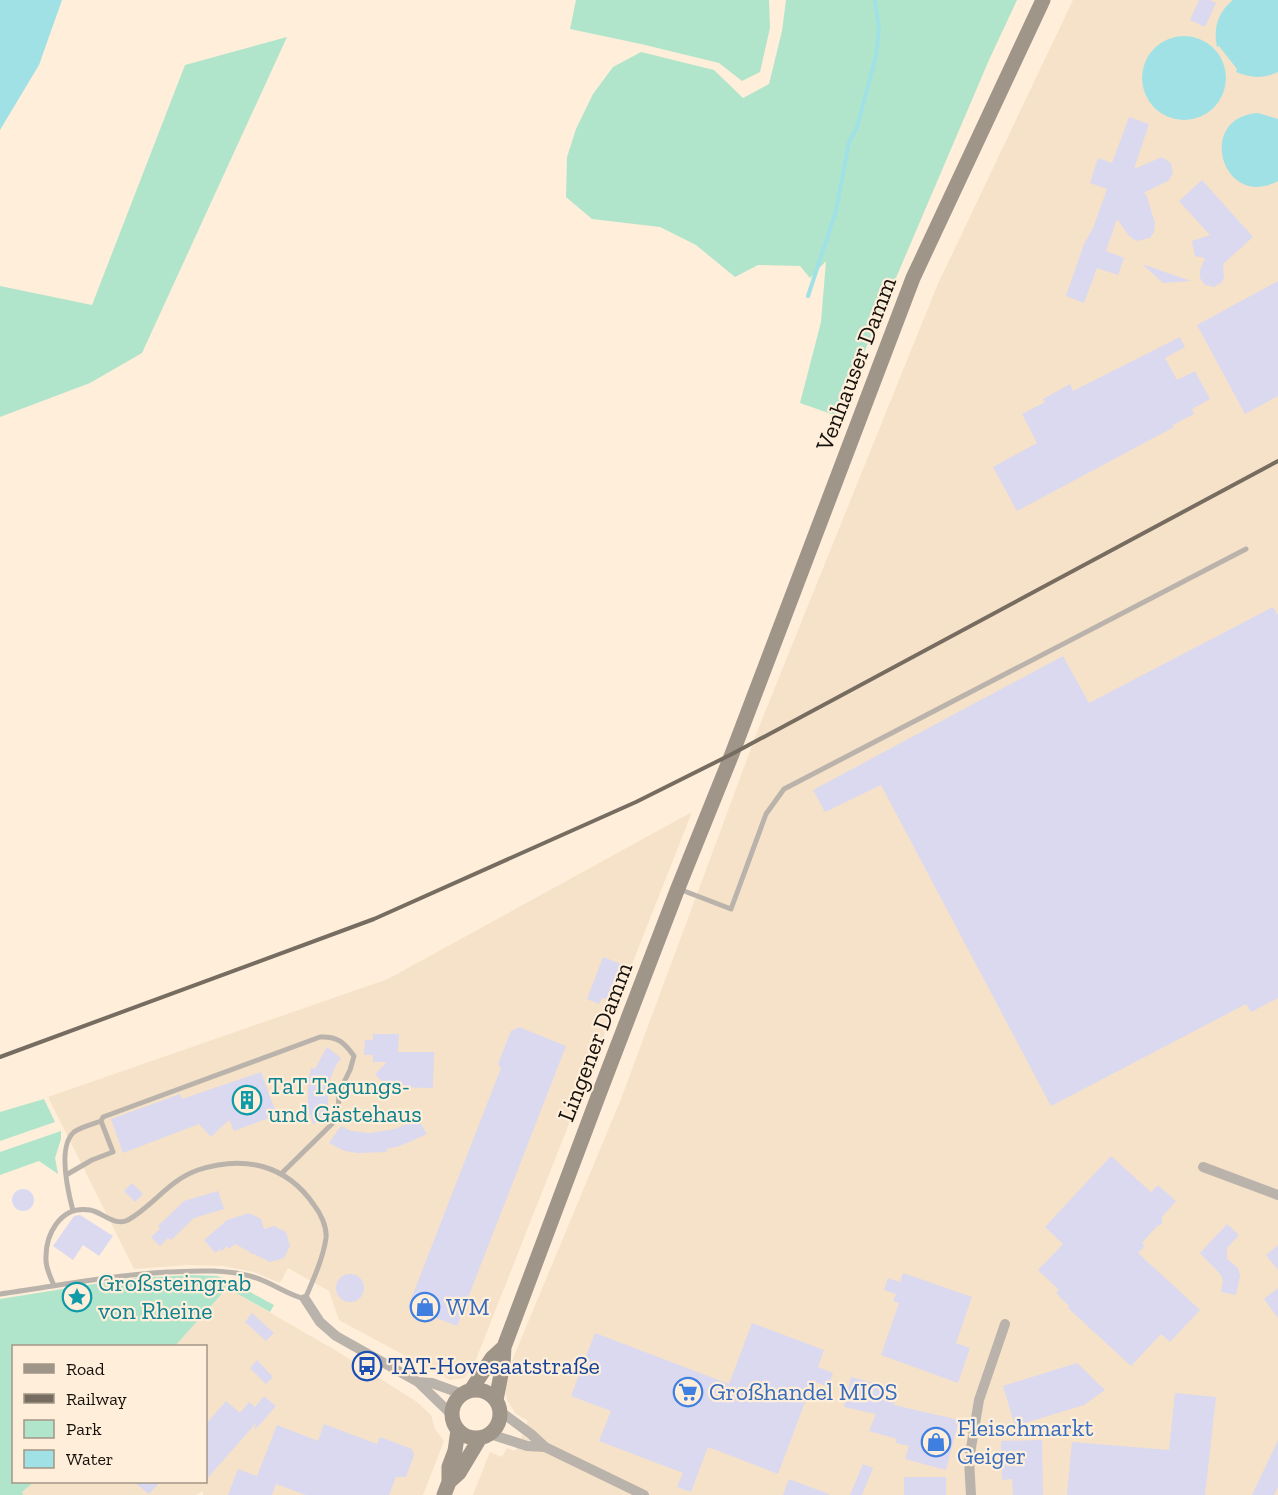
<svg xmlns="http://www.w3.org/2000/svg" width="1278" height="1495" viewBox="0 0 1278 1495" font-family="'Zilla Slab',serif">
	<rect width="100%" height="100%" fill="#feeeda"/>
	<path fill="#f6e2c8" d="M1073,0h205v1495h-805l17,-43 12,5 5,-9 8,3 13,-30 -12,-7 -9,-14 -3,-17 3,-10 114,-274 138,-372 178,-441z
		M692,812l-219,555 -9,11 -14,2 -111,-60 -10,-29 -41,-23 -8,15 -26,-11 -31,-6 -35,-1 -54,4 -86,-172 340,-118z
		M227,1288l108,62 82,52 14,13 4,14 9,12 -21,54h-220v-4l-7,4h-173l-2,-2 13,-11h172v-136h-31z"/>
	<path fill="#b1e5cb" d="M576,0h193l1,28 -10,44 -18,9 -23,-18 -78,-19 -71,-15z
		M786,0h231l-28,60 -152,356 -37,-13 21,-81 5,-61 -16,17 -10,-12 -42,-1 -23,12 -39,-32 -36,-18 -68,-8 -26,-22 1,-40 9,-28 17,-35 20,-27 28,-15 73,18 29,28 26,-14 13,-53z
		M287,37l-145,316 -52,30 -90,34v-131l92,19 93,-240z
		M44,1099l11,23 -55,19v-29z
		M61,1131v8l-6,19 3,16 -19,-13 -39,14v-23z
		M193,1275l24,1 9,3 48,26 -4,7 -43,-24 -52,58h-161v136h20l-12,10 1,3h-23v-196l131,-21z"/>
	<path fill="#a0e1e6" d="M0,0h62l-23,65 -39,65z
		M1233,0h45v72c-15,7 -28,6 -42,0l1,-3 -18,-23 -2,1c-4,-19 1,-35 16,-47z
		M1142 78a42 42 0 1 1 84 0a42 42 0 1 1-84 0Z
		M1258,113l20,6v62c-56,30 -83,-64 -20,-68z"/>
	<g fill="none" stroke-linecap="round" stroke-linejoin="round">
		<path stroke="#a0e1e6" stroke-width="4" d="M808,296l28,-85 13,-69 8,-15 19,-71 3,-27 -4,-29"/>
	</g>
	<path fill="#dad9f0" d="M1199,0h11l6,3 -11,24 -15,-7z
		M1129,117l20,7 -15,45 28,-12 9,6 2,11 -5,7 -25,12 3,1 9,29 -1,9 -4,6 -14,3 -7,-5 -12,-17 -11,32 18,7 -6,17 -21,-7 -13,35 -18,-7 18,-52 9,-16 14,-39 -17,-6 8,-25 14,5z
		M1202,180l51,57 -30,27 1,14 -3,5 -7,4 -9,-2 -5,-7v-8l5,-12 -10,-2 -3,-15 18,-6 -31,-34z
		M1142,264l49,17 -28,2z
		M1278,281v115l-33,18 -48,-89z
		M1180,337l5,10 -20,11 12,22 18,-9 15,28 -18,10 2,5 -21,11 1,2 -157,84 -24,-44 44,-24 -15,-29 23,-12 -2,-3 27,-15 3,7z
		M1273,607l5,8v383l-27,14 -5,-8 -195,102 -170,-321 -56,27 -12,-22 250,-134 26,47z
		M603,957l18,7 -14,35 -5,-1 -3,6 -12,-5z
		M519,1027l47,19 -109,280 -49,-19 93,-239 -3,-4 13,-33z
		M373,1034h26l-1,18h36l-1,36 -46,-1 -12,-13 12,-12h-14v-7h-9l1,-15h8z
		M327,1047l14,11 -6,9 -7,18v20l3,10 -18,9 -5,-15v-27l3,-14 4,1z
		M261,1072l16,43 -43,16 -5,-11 -18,17 -12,-13 -76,29 -12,-34 69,-25 2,5z
		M418,1119l9,15 -27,12 -14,3 1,3 -29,1 -13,-2 -16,-8 12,-17 10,5 19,2 25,-4z
		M1111,1156l40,36 7,-7 18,16 -14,16v7l-5,2 -15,17 3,3 -7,7 62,57 -30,32 -9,-8 -30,32 -63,-58 1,-2 -13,-13 3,-3 -21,-20 25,-26 -18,-17z
		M132,1183l11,11 -8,8 -11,-11z
		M12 1200a11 11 0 1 1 22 0a11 11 0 1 1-22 0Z
		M218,1191l6,18 -30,9 -23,22 -3,-2 -8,8 -9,-9 9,-8 -2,-3 26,-25z
		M249,1213l12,6 3,10 10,-3 12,6 4,14 -6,12 -14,4 -16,-8h-3l-1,-2 -15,-8 -6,5 -2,-3 -5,5 -2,-2 -5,4 -11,-13 23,-20z
		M80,1215l33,21 -14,20 -16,-11 -10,15 -20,-14 21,-30z
		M1227,1224l12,11 -12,13v11l11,9 2,8 -4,19 -15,-3 2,-11 -2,-6 -21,-22z
		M1278,1245v25l-12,-15z
		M903,1273l69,24 -16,46 14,5 -12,35 -77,-28 18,-52 -6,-2 3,-7 -12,-4 4,-12 12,4z
		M336 1288a14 14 0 1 1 28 0a14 14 0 1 1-28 0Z
		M1278,1288v30l-14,-19z
		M252,1313l22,20 -8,8 -21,-19z
		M752,1323l72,27 -6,17 15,6 -5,14 -15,-6 -35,93 -70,-27 -17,45 -14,-5 6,-14 -84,-32 12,-30 -40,-15 24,-63 134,51z
		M257,1360l16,17 -7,7 -16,-16z
		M1077,1363l28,27 -21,15 -69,21 -12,-40z
		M851,1377l47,12 -4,16 65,15 -13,50 -41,-11 4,-13 -13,-3 1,-4 -28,-8 7,-17 -32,-7z
		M1175,1393l41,4 -11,98h-138l5,-53 97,8z
		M264,1396l12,10 -22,25 2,-8 -50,57v-56l20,-23 14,12 9,-11 6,5z
		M324,1424l53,20 3,-7 32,12 2,6 -8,22h-10l-7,18h-83l-30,-11 -4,11h-44l10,-26 19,7 20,-51 41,16z
		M1042,1440l1,55h-30l-1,-16 -10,1 -1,-39z
		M1278,1440v47l-4,8h-22z
		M863,1464l10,4 -11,27h-12z
		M904,1477h42v18h-42z
		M789,1479l40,15v1h-46z
		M134,1482h26l-11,12z"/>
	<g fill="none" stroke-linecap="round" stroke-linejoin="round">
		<path stroke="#bab3ab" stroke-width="5" d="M679,889l52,20 35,-95 18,-25 462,-240
			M101,1121l2,-4 217,-80c17,-1 24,5 34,19l-4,14 -11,22 -1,26 -56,55
			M66,1175l26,-15 21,-8 -12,-31c-8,3 -21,6 -27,11 -17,15 -6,60 -1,79
			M0,1294c56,-8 112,-19 168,-22 27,-1 55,-3 82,4 20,5 35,18 55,23 8,-19 18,-40 21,-61 1,-11 -5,-24 -12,-33 -28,-41 -71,-50 -116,-35 -29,10 -45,36 -70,50 -13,7 -26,-8 -38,-10 -30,-5 -45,25 -44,50 0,9 5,18 8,26"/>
		<path stroke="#bab3ab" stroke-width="10" d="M1203,1167l75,28
			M305,1299l15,23 16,14 82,46 33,32
			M418,1382l14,1 30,11
			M501,1412l30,22 14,13 99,48
			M490,1434l37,12 18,1
			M971,1495l-2,-35 10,-60 26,-76"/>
		<path stroke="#9f9589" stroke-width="15" d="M452 1414a24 24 0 1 1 48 0a24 24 0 1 1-48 0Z
			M471,1390l21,-32 12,-11
			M496,1400l7,-36 1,-17 95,-253 79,-206 54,-134 181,-476 130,-278
			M449,1482l10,-9 21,-35
			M444,1495l5,-13v-15l6,-16 3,-21"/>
		<path stroke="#766c60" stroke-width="4" d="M0,1057l374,-138 262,-117 96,-48 546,-293"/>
	</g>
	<defs>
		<g id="building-ring" transform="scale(1.5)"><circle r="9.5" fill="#feeeda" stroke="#0f9aa8" stroke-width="1.5"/><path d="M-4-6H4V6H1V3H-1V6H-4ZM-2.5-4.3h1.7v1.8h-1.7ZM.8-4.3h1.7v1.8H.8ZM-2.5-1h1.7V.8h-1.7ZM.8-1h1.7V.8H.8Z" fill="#0f9aa8"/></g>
		<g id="sight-ring" transform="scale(1.5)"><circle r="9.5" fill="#feeeda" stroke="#0f9aa8" stroke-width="1.5"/><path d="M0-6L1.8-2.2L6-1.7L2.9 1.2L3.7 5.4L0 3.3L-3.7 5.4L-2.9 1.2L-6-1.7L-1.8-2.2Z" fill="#0f9aa8"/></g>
		<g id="shop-ring" transform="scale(1.5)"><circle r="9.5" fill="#feeeda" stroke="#3f7fe0" stroke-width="1.5"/><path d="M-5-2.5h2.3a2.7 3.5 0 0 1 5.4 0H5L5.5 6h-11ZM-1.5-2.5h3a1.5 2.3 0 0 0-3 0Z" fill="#3f7fe0"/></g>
		<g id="bus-ring" transform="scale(1.5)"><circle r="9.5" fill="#feeeda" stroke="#1a4fb4" stroke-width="1.5"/><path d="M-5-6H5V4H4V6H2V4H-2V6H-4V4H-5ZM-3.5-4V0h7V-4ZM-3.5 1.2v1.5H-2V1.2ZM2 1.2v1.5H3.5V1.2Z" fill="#1a4fb4"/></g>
		<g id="supermarket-ring" transform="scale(1.5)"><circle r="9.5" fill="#feeeda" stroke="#3f7fe0" stroke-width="1.5"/><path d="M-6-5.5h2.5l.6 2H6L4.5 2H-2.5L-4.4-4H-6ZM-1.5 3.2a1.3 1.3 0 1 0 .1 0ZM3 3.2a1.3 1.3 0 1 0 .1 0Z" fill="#3f7fe0"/></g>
	</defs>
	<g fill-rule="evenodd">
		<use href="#building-ring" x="247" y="1100"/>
		<use href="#sight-ring" x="77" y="1297"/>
		<use href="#shop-ring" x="425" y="1307"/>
		<use href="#bus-ring" x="367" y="1366"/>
		<use href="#supermarket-ring" x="688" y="1392"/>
		<use href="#shop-ring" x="936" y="1442"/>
	</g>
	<g text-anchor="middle" stroke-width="4.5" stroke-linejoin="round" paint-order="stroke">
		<g font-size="24" fill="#17110b" stroke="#feeeda">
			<text transform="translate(856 364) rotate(-69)" y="8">Venhauser Damm</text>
			<text transform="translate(595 1042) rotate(-69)" y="8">Lingener Damm</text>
		</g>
		<g font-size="24" fill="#0d838f" stroke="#feeeda" text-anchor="start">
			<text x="268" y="1094">TaT Tagungs-<tspan x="268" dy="28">und Gästehaus</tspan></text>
			<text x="98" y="1291">Großsteingrab<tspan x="98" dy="28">von Rheine</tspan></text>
		</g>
		<g font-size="24" fill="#366cbe" stroke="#feeeda" text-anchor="start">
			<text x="446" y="1315">WM</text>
			<text x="709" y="1400">Großhandel MIOS</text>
			<text x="957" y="1436">Fleischmarkt<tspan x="957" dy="28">Geiger</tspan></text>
		</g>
		<g font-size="24" fill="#164399" stroke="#feeeda" text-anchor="start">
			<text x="388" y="1374">TAT-Hovesaatstraße</text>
		</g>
	</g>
	<rect x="12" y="1345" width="195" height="138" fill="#feeeda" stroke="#a29687" stroke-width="1.5"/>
	<rect x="24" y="1364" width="30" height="9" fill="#9f9589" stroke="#a29687" stroke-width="1.5"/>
	<text x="66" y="1375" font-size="18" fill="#17110b">Road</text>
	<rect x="24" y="1394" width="30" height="9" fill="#766c60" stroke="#a29687" stroke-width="1.5"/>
	<text x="66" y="1405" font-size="18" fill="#17110b">Railway</text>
	<rect x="24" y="1420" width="30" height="18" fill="#b1e5cb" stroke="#a29687" stroke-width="1.5"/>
	<text x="66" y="1435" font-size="18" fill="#17110b">Park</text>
	<rect x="24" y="1450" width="30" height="18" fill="#a0e1e6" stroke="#a29687" stroke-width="1.5"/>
	<text x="66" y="1465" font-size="18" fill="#17110b">Water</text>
</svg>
